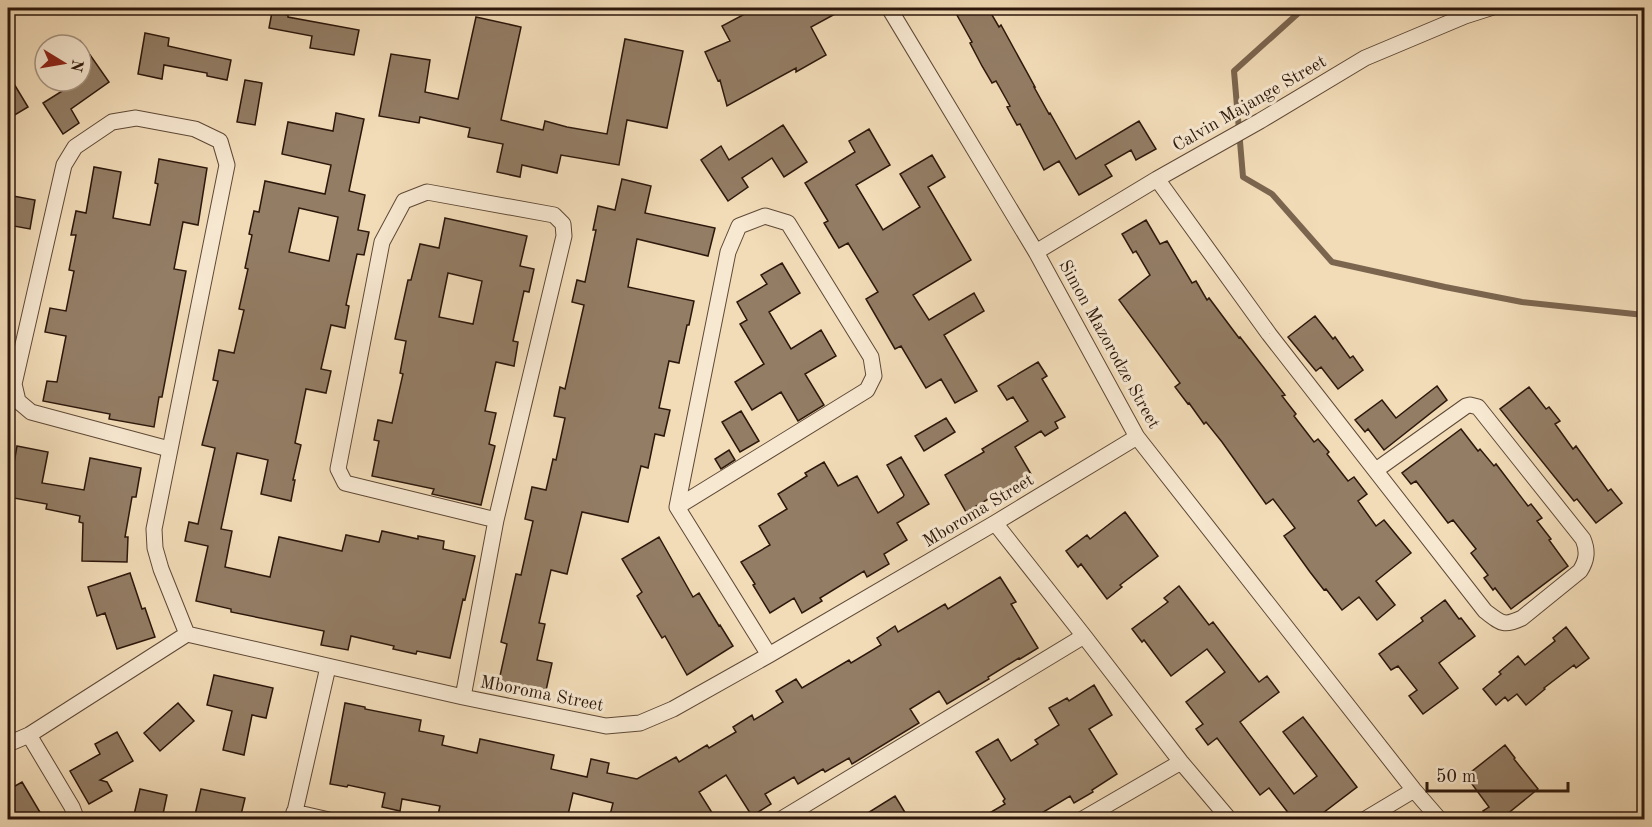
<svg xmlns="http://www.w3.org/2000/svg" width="1652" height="827" viewBox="0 0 1652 827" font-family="'Old Standard TT',serif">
	<rect width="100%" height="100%" fill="#f2dcb8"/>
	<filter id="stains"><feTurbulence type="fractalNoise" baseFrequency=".00333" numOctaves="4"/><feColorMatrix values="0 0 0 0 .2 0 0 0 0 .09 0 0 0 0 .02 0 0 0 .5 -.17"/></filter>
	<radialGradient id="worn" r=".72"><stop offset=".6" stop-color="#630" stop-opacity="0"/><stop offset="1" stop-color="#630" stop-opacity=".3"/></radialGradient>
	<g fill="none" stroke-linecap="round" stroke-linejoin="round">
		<path stroke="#7b654f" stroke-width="6" d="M1304,8l-70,63 9,106 29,17 60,68 113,25 77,15 122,13"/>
	</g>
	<path fill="#937d65" stroke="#2c170b" stroke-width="1.5" fill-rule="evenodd" d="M756,8h90l-35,19 15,28 -30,17v-4l-69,38 -7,-26 -2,1 -13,-29 25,-11 -8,-15z
		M953,8h35l11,19 2,-2 34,62h-1l15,27 1,-1 26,46 63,-38 17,28 -20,11 -5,-10 -26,15 7,11 -33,19 -20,-34 -15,9 -24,-46 -3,1 -10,-18 3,-1 -14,-25 -4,2 -10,-17 -12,-23 2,-1z
		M272,12l16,3v2l71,13 -5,25 -44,-7 2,-12 -43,-8z
		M476,17l45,10 -20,93 42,10 2,-9 22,6 40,7 18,-95 58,12 -16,77 -40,-8 -8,45 -58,-10 -4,18 -35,-8 -2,12 -23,-5 6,-28 -35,-7 2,-9 -50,-11 -1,6 -40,-7 12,-62 39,6 -5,32 33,7z
		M145,33l24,5 -1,8 63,14 -4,20 -20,-4v-3l-43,-8 -2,14 -24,-5z
		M81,42l28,40 -38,27 8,14 -16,11 -20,-31 35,-22h3z
		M8,74l20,33 -20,12z
		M245,80l17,3 -7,42 -18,-3z
		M336,113l28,6 -15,72 16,4 -7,35 11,2 -5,23 -7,-1 -11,51 3,1 -4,22 -14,-3 -10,44 10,2 -5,22 -20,-4 -11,54 6,2 -8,35h2l-4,21 -30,-7 7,-34 -31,-7 -16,76 11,2 -7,36 45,10 9,-40 63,14 4,-16 33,7 3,-11 36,8v-3l26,5 -1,8 32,7 -10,44 -2,-1 -13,59 -33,-7 -1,3 -23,-5 1,-3 -43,-10 -3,14 -27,-5 3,-14 -93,-19v-3l-35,-8 12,-55 -23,-5 4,-19 9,2 17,-76 -13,-3 16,-64 -5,-1 6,-30 15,3 10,-43 -5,-1 9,-40 -3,-1 7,-33 -3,-1 5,-23 5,1 6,-31 60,13 6,-29 -49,-11 6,-32 45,9zM299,208l39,9 -9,44 -40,-9z
		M783,125l24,37 -23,15 -12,-19 -30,20 6,9 -20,14 -27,-41 20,-14 8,14z
		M869,129l21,36 -34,20 27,45 37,-23 -20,-33 32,-19 13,22 -17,10 43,73 -58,35 16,25 45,-27 10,18 -40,24 33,56 -22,12 -14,-24 -15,9 -25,-42 -6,3 -29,-50 12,-7 -30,-49 -9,5 -15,-25 4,-2 -23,-38 50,-31 -6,-11z
		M159,159l48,9 -9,57 -15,-3 -9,47 12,2 -24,126h-3l-5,30 -45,-8 1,-5 -67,-13 4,-20 10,1 9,-46 -21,-4 5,-24 16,3 8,-40 -5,-1 7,-35h-5l5,-24 10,2 8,-46 27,5 -8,46 37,7 8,-41 -3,-1z
		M622,179l29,7 -6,27 70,15 -7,28 -71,-17 -9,48 66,14 -5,24h-2l-8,38 -10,-2 -10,47 11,2 -6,26 -9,-2 -7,34 -7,-2 -13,56 -46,-10 -15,62 -16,-4 -12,53 6,1 -8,36 15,3 -7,32 -47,-10 9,-41 -6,-2 15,-68 5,1 12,-54 -8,-2 7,-32 14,3 7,-31 3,1 9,-42 -11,-2 6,-29 5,2 19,-84 -12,-3 5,-22 8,2 11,-52h-3l5,-24 17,4z
		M13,196l22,4 -5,29 -22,-4z
		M445,218l82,18 -7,30 14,3 -5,23 -5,-1 -11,50 5,1 -4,24 -18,-4 -11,49 11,2 -7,31 6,2 -14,59 -49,-11 2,-5 -62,-13 7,-35 -5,-1 4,-20 14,3 11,-49 -3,-1 6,-32 -11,-2 13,-59h3l9,-36 19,4zM448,273l34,8 -9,43 -34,-7z
		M1146,220l14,24 7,-3 25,42 4,-2 11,19 2,-2 30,40 1,-1 45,58 -3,1 14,18 -2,2 20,26 4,-3 11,13 -2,2 21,27 6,-4 13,17 -9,7 18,25 8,-6 27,33 -35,28 19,24 -18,15 -18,-23 -17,13 -16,-21 -2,1 -14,-18 -26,-36 11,-8 -22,-29 -7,5 -44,-62 -16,-20 -2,2 -15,-21 -1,1 -13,-17 5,-4 -61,-83 31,-25 -14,-24 -3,2 -11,-19z
		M782,263l18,30 -31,19 22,37 30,-19 15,26 -31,18 19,31 -26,16 -17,-29 -29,18 -17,-28 29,-18 -24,-40 7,-4 -10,-18 30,-18 -6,-9z
		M1315,316l18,23 2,-2 15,21 3,-2 10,14 -25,19 -17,-22 -5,4 -28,-34z
		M1038,362l9,14 -5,3 23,38 -10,5 3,6 -13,8 -4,-5 -26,16 16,27 -65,38 -21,-37 39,-23 -2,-3 46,-28 -15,-24 -6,3 -9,-14z
		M1437,386l10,14 -63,50 -16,-21 -3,3 -10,-12 27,-20 14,18z
		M1529,387l17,22 3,-2 11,14 -5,3 18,25 3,-3 32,45 3,-2 11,14 -26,20 -19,-24 -3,2 -74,-92z
		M741,411l18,30 -19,11 -18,-30z
		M946,418l9,14 -31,19 -9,-15z
		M1461,429l17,22 2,-2 14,17 2,-2 32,42 3,-2 11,14 -5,3 14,18 -2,1 19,26 -57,43 -16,-21 -2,2 -9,-12 4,-3 -17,-22 5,-4 -23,-29 -5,3 -32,-42 -5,3 -9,-11z
		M17,446l31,6 -6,31 42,7 6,-32 51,10 -5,29h-4l-7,40h3l-1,25 -45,-1 1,-38 -4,-1 1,-6 -34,-7 1,-5 -39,-7z
		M729,450l6,10 -14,9 -6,-10z
		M901,457l28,47 -32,19 10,17 -23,14 5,10 -22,13 -3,-6 -44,27 2,3 -20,12 -8,-15 -24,15 -17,-28 2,-1 -14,-22 29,-17 -11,-19 28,-17 -9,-15 29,-18 -2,-3 19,-11 14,24 19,-10 21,37 25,-16 1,-2 -17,-30z
		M1125,512l33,44 -38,29 2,2 -15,12 -26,-35 -3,3 -12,-16 21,-16 3,4z
		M659,537l34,60 6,-4 20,33 1,-1 13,21 -46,29 -22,-39 -3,2 -25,-42 5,-4 -20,-33z
		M130,573l12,36 3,-1 10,29 -38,12 -12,-36 -8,3 -9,-29z
		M1000,577l16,25 -5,2 27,44 -18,11 -1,-1 -31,19 1,2 -42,25 -8,-13 -29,18 9,14 -67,41 -3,-6 -24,14 -2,-3 -25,15 -4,-7 -29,17 6,10 -19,12 -26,-41 -27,17 17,27h-107l4,-16 -40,-10 -6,26h-130l3,-13 -38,-7 -2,12 -18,-4 3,-14 -37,-8 -1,2 -17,-3 15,-81 20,4v2l56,11 -2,11 25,5 -2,9 35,8 3,-14 74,16 -3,14 36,8 4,-18 18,4 -2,10 30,6 39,-22 3,5 28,-17 2,3 27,-16 -3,-5 19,-12 2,5 29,-18 -7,-11 20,-12 6,9 47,-28 2,3 30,-18 -4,-7 18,-12 3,6 47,-28 3,5z
		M1179,586l30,39 4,-3 46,60 8,-6 12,16 -39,30 54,72 23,-18 -34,-44 20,-15 54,70 -42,32h-22l-24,-31 -9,7 -43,-57 -9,7 -12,-16 7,-5 -17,-22 39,-30 -18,-23 -36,27 -27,-36 -2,2 -10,-13 36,-27 -4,-4z
		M1445,600l14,19 2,-1 14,18 -36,27 19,25 -35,26 -14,-18 8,-6 -19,-24 -7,4 -12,-16 44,-33 -2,-3z
		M1566,627l23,31 -13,10 -2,-3 -30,23 1,1 -19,16 -9,-11 -9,7 -3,-4 -9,8 -13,-16 18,-15 -2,-2 19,-16 7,9 30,-24 -2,-3z
		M214,675l59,13 -7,30 -14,-3 -8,40 -21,-5 9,-39 -25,-6z
		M1094,685l18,30 -23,14 28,45 -25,16 1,2 -19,11 -4,-7 -30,18 3,5h-64l26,-15 -2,-3 2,-2 -29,-47 22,-13 13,22 27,-17 -3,-4 24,-15 -10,-17 18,-10 2,3z
		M178,703l16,18 -34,30 -16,-18z
		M117,732l16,29 -33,19 7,2 5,9 -23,13 -19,-33 30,-17 -5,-10z
		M1505,745l10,13 -1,1 24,30 -37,30h-11l-7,-8 6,-4 -23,-31z
		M22,782l22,37h-36v-29z
		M140,789l27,6 -5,24h-29z
		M201,789l44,9 -5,21h-46z
		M895,796l14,23h-51z"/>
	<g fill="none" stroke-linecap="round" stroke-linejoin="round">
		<g stroke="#5e4836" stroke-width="17">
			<path id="minor" d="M889,8l147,244 101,185 277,353 26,30
				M1157,179l112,155 216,277c16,12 18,16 37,7l58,-47c7,-11 8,-20 3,-32l-105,-132 -8,-2 -4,1 -90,64
				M1036,252l121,-73 103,-58 105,-63 100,-42 25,-8
				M169,449l-138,-37 -13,-11 -4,-17 50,-219 11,-18 37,-25 24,-4 59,11 25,12 7,24 -73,364 1,19 6,21 26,65
				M677,507l51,-255 11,-26 26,-10 23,7 83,134 3,19 -7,14 -190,117 92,148
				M995,523l89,113 97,126 49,58
				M463,697l33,-177 68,-284 -1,-12 -9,-9 -127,-23 -23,9 -22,41 -44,227 7,14 151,37
				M29,735l43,72 5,13
				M8,744l21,-9 158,-101 276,63 143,29 34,-3 33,-14 96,-54 226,-132 142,-86
				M294,812l35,8
				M293,820l35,-153
				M780,820l304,-184
				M1081,820l100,-58
				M1364,820l50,-30"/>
		</g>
		<use href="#minor" stroke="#f7e8d1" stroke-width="15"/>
	</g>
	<g text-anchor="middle" stroke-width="6" stroke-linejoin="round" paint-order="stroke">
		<g font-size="18" fill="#2c170b" stroke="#f7e8d1">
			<text transform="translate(1249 103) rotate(-30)" y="6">Calvin Majange Street</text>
			<text transform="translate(1110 344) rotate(61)" y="6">Simon Mazorodze Street</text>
			<text transform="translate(978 510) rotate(-31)" y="6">Mboroma Street</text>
			<text transform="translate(542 693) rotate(11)" y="6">Mboroma Street</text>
		</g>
	</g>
	<rect width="1652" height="827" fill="none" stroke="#f2dcb8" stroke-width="30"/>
	<rect x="9" y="9" width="1634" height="809" fill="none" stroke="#2c170b" stroke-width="3"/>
	<rect x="15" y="15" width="1622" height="797" fill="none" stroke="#2c170b" stroke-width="1.5"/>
	<g transform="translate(63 63) rotate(101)"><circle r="28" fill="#f7e8d1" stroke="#a69482" stroke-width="1.5"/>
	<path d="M0-4.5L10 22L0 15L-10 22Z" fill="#8f2418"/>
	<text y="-9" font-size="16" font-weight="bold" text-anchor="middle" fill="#2c170b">N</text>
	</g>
	<path d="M1427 782v9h141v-9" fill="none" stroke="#2c170b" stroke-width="3"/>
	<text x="1436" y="782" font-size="18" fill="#2c170b" stroke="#f7e8d1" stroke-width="4.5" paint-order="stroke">50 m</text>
	<rect width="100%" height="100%" filter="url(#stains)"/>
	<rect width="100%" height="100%" fill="url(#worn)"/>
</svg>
